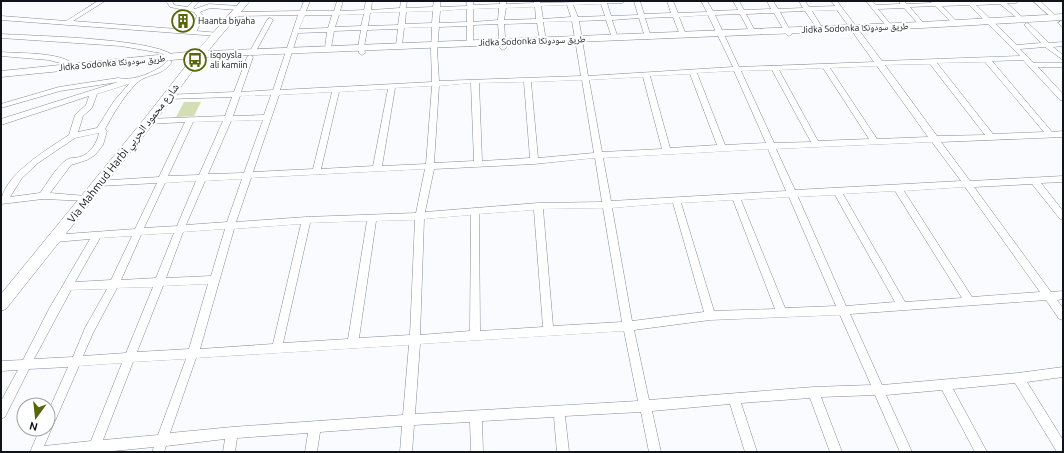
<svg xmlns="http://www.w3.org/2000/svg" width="1064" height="453" viewBox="0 0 1064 453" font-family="Ubuntu,'Noto Naskh Arabic',sans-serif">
	<rect width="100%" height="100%" fill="#f9fbff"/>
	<path fill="#d3dfb1" d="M184,102h17l-7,14 -18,1z"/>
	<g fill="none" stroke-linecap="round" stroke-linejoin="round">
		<g stroke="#828b9e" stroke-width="1">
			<path id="street" d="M98,1h7l-32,20 117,9 7,-14 -3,-4 -24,-5 -4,-6h6l2,4 13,2 6,-6h7l-7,7 2,1 14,-5 30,2 3,2 -3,2 -29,-2 -10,4 3,4 -6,15 22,2v2l-2,1 -216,-16v-4l65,5z
				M304,1h6l-4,10h28l3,-10h6l-3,10 24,-1 2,-9h6l-1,9 29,-2 1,-7h6l-1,7 27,-1 1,-6h6v6l27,-1v-5h6v4l27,-1v-3h6v3l28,-1v-2h6v2l85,-2 -3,2h-15l4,13 27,-1 -4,-14h6l4,13 27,-1 -4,-12h6l5,12 29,-1 -6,-11h6l6,10 25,-1 -5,-9h6l5,9 27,-1 -4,-8h6l5,8 25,-1 -4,-7h6l4,6 26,-1 -4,-5h6l45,60 138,-5 -51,-51 -27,1 15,16 1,1 -3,2 -2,-1 -18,-18 -25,1 15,18 -3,2 -2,-1 -16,-18 -26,1 14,17 -3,2 -2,-1 -21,-26h6l4,4 24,-1v-3h4l3,3 24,-1 1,-2 6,1 81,-1 -3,2h-9l17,16 1,1 -3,2 -22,-18 -24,1 41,40 24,-2 -16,-17 -1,-1 3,-2 2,1 20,19 14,-1v4l-10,1 10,8v5l-18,-13 -25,2 14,14h29v4h-25l25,27v6h-3l-37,-40 -31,1 60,71 11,-1v6l-122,5 29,39 93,-5v6l-22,1 22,28v9l-3,-1 -28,-35 -58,3 77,105 12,-1v8l-6,1 6,8v12l-4,-1 -13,-19 -196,14 32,71 136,-12 45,-6v10l-36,5 36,58v12h-6l-42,-69 -62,6 34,63h-12l-33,-62 -56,5 26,57h-12l-25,-57 -54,2 21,55h-12l-20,-54 -69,5 16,49h-12l-15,-48 -78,7 9,41h-12l-8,-40 -76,4 4,36h-12l-3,-35 -72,4 1,31h-12l-1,-30 -56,3 -2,27h-12l2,-26 -82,6 -3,20h-12l3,-19 -71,5 -2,14h-12l2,-13 -59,7 -2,6h-12l2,-5 -51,5h-73l10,-23h8v-17l20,-45 -39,2 -24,48 -4,2v-18l17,-31 -17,1v-10l22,-1 26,-51 41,-70 -35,3 -3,-1 -2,-3 2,-3 83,-6 22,-46 -58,3 -4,-3 1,-2 63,-4 26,-55 -36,2 -3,-1 -1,-2 1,-2 79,-3 7,-19 -65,2h-3v-4l70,-3 13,-35 3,-2 3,2 -12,35 32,-2 25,-75 -63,1 -3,-2 3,-2 65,-1zM601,4l4,12 -27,1 -5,-12zM567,5l4,12 -28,2 -2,-13zM535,7l1,12 -32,1 2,-12zM499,8l-1,12 -25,2v-13zM467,9v13l-28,1 1,-12zM837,10l37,52 -135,5 -24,-52 25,-1 9,17 3,2 3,-2 -9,-17 28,-1 12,21 3,2 3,-2 -12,-22 25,-1 13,19 2,1 3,-2 -11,-18zM433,11l-1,12 -27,1 1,-12zM400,12l-2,13 -30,1 2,-13zM364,14l-3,12 -26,1 4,-12zM305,15h27l-4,13 -29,1zM708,15l25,52 -145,9 -9,-55 27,-1 6,18 3,2 3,-2 -6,-18 27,-2 6,19 3,2 3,-2 -6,-19 28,-1 7,18 3,2 3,-2 -7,-18zM572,21l9,55 -142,5 -2,-31 2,-23 28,-1v18l3,2 3,-2v-19l25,-1 2,24 3,2 3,-2 -2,-24 33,-1 3,18 3,2 3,-2 -3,-19zM432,27l-1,23 1,32 -152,8 18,-57 29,-1 -2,16 3,2 3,-2 3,-17 27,-1 -3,17 1,6 3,2 3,-2 -1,-6 3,-17 31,-1 -2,16 3,2 3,-2 2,-17zM985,62l59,70 -51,2 -56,-71zM930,64l55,71 -48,1 -52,-71zM877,66l51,71 -51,2 -47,-71zM823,68l46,71 -51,2 -39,-71zM772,70l39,72 -37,1 -33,-72zM734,71l32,72 -41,2 -28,-72zM690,74l27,71 -47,3 -20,-72zM643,77l19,72 -60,3 -13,-72zM582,80l12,73 -56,5 -7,-76zM524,82l6,76 -48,3 -3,-78zM471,83l3,78 -40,2 5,-77zM432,86l-6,78 -44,2 13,-78zM388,89l-15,77 -52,3 18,-77zM332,92l-19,77 -60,3 26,-77zM271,95l-7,20 -31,1 7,-20zM263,120l-19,53 -36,1 23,-53zM223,121l-24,54 -31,1 25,-54zM932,142l29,39 -166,9 -19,-41zM768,149l18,42 -175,10 -8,-43zM595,158l7,44 -64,1 -113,9 9,-43 100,-5zM425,169l-9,44 -110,4 -70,5 15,-44zM242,179l-15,43 -41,3 19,-44zM196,181l-19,45 -33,2 21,-45zM965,187l75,105 -68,5 -68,-106zM895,191l67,107 -57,4 -62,-108zM835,195l60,107 -49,4 -48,-109zM789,197l47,109 -51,2 -44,-108zM733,200l42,109 -61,2 -33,-108zM673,203l31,109 -72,9 -20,-113zM603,208l19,114 -69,4 -10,-117zM534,210l9,117 -63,4 -1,-117zM471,215l-1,116 -50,4 4,-116zM415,220l-5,115 -51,3 17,-117zM367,221l-19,118 -65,4 27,-120zM301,224l-28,120 -73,5 34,-120zM225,229l-14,47 -45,2 17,-46zM174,233l-18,45 -35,2 20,-45zM132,236l-21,44 -36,2 25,-44zM208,284l-19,65 -52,3 26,-66zM153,287l-27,66 -43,3 10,-23 24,-45zM107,289l-22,39 -12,29 -39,2 37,-69zM840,315l31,70 -57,2 -165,13 -15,-70 76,-10zM624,331l14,70 -223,13 5,-70zM409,345l-6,70 -171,12 -62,6 26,-75zM186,359l-28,76 -55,5 30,-78zM122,363l-31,78 -47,5 35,-80z
				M1033,1h7l17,16v2h-4z
				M270,18l3,2 -17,31 -3,2 -2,-1 -1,-1 17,-31z
				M1061,21l2,1v5l-5,-4z
				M1,34c32,2 156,4 174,23l-3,2 -11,-6 -40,-7 -120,-8z
				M1,52c20,2 60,-1 75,14l-4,2 -8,-4 -15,-4 -48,-4z
				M169,60l3,2c-11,15 -23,11 -34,20 -14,13 -24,31 -33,47l2,2 -4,14 -8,10 -8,5 -16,5 -21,28 36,3 3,1 1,2 -1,2 -46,-2 -42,5c0,-28 47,-55 68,-69l6,-20 11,-10 3,-9 -88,29v-6l117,-37 -58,9 -59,17v-4l58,-17 59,-9c13,3 29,-3 41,-10 4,-2 6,-6 10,-8zM129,84l-15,17 -17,27 -19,4 5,-16 9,-8 5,-14zM99,133c-2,10 -8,20 -19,24 -5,1 -10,0 -15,4 -10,8 -17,21 -25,32l-30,4 12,-19 16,-15 37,-25z"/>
		</g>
		<g stroke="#828b9e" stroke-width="1">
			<path id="secondary" d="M241,1h9l-42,50 714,-29 141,-8v6l-141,8 -719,29 -50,67 -147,185 -5,2v-17l144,-176 47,-60 -191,19v-6l196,-20z"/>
		</g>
		<use href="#street" fill="#fff" fill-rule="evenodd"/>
		<use href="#secondary" fill="#fff" fill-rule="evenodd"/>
	</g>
	<defs>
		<g id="building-ring" transform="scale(1.15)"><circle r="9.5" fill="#fff" stroke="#57650b" stroke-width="1.5"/><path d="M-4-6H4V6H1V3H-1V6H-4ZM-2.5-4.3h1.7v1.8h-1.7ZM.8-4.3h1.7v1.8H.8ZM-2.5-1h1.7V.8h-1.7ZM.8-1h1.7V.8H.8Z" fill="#57650b"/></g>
		<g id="bus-ring" transform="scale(1.15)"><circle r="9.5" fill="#fff" stroke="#57650b" stroke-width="1.5"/><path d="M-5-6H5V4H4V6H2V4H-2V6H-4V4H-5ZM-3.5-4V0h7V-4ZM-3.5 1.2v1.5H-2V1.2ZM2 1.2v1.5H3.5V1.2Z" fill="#57650b"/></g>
	</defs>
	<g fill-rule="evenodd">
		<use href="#building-ring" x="183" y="21"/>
		<use href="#bus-ring" x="195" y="60"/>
	</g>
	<g text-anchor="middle" stroke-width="4" stroke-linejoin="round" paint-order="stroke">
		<g font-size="9" fill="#10131a" stroke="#fff" text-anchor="start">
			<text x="198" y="24">Haanta biyaha</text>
			<text x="210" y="58">isgoysla<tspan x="210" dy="10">ali kamiin</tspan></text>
		</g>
		<g font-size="9" fill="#10131a" stroke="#fff">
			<text transform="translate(855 28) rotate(-2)" y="3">Jidka Sodonka طريق سودونكا</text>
			<text transform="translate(532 41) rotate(-2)" y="3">Jidka Sodonka طريق سودونكا</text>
			<text transform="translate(112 63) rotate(-5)" y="3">Jidka Sodonka طريق سودونكا</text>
		</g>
		<g font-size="11" fill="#10131a" stroke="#fff">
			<text transform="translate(123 153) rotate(-52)" y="4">Via Mahmud Harbi شارع محمود الحربي</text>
		</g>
	</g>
	<rect width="1064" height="453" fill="none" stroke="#10131a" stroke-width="4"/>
	<g transform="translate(36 417) rotate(195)"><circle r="19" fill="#ffffff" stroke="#9fa1a3"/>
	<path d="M0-3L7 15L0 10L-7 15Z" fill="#57650b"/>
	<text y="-6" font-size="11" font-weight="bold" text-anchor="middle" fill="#10131a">N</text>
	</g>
</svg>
